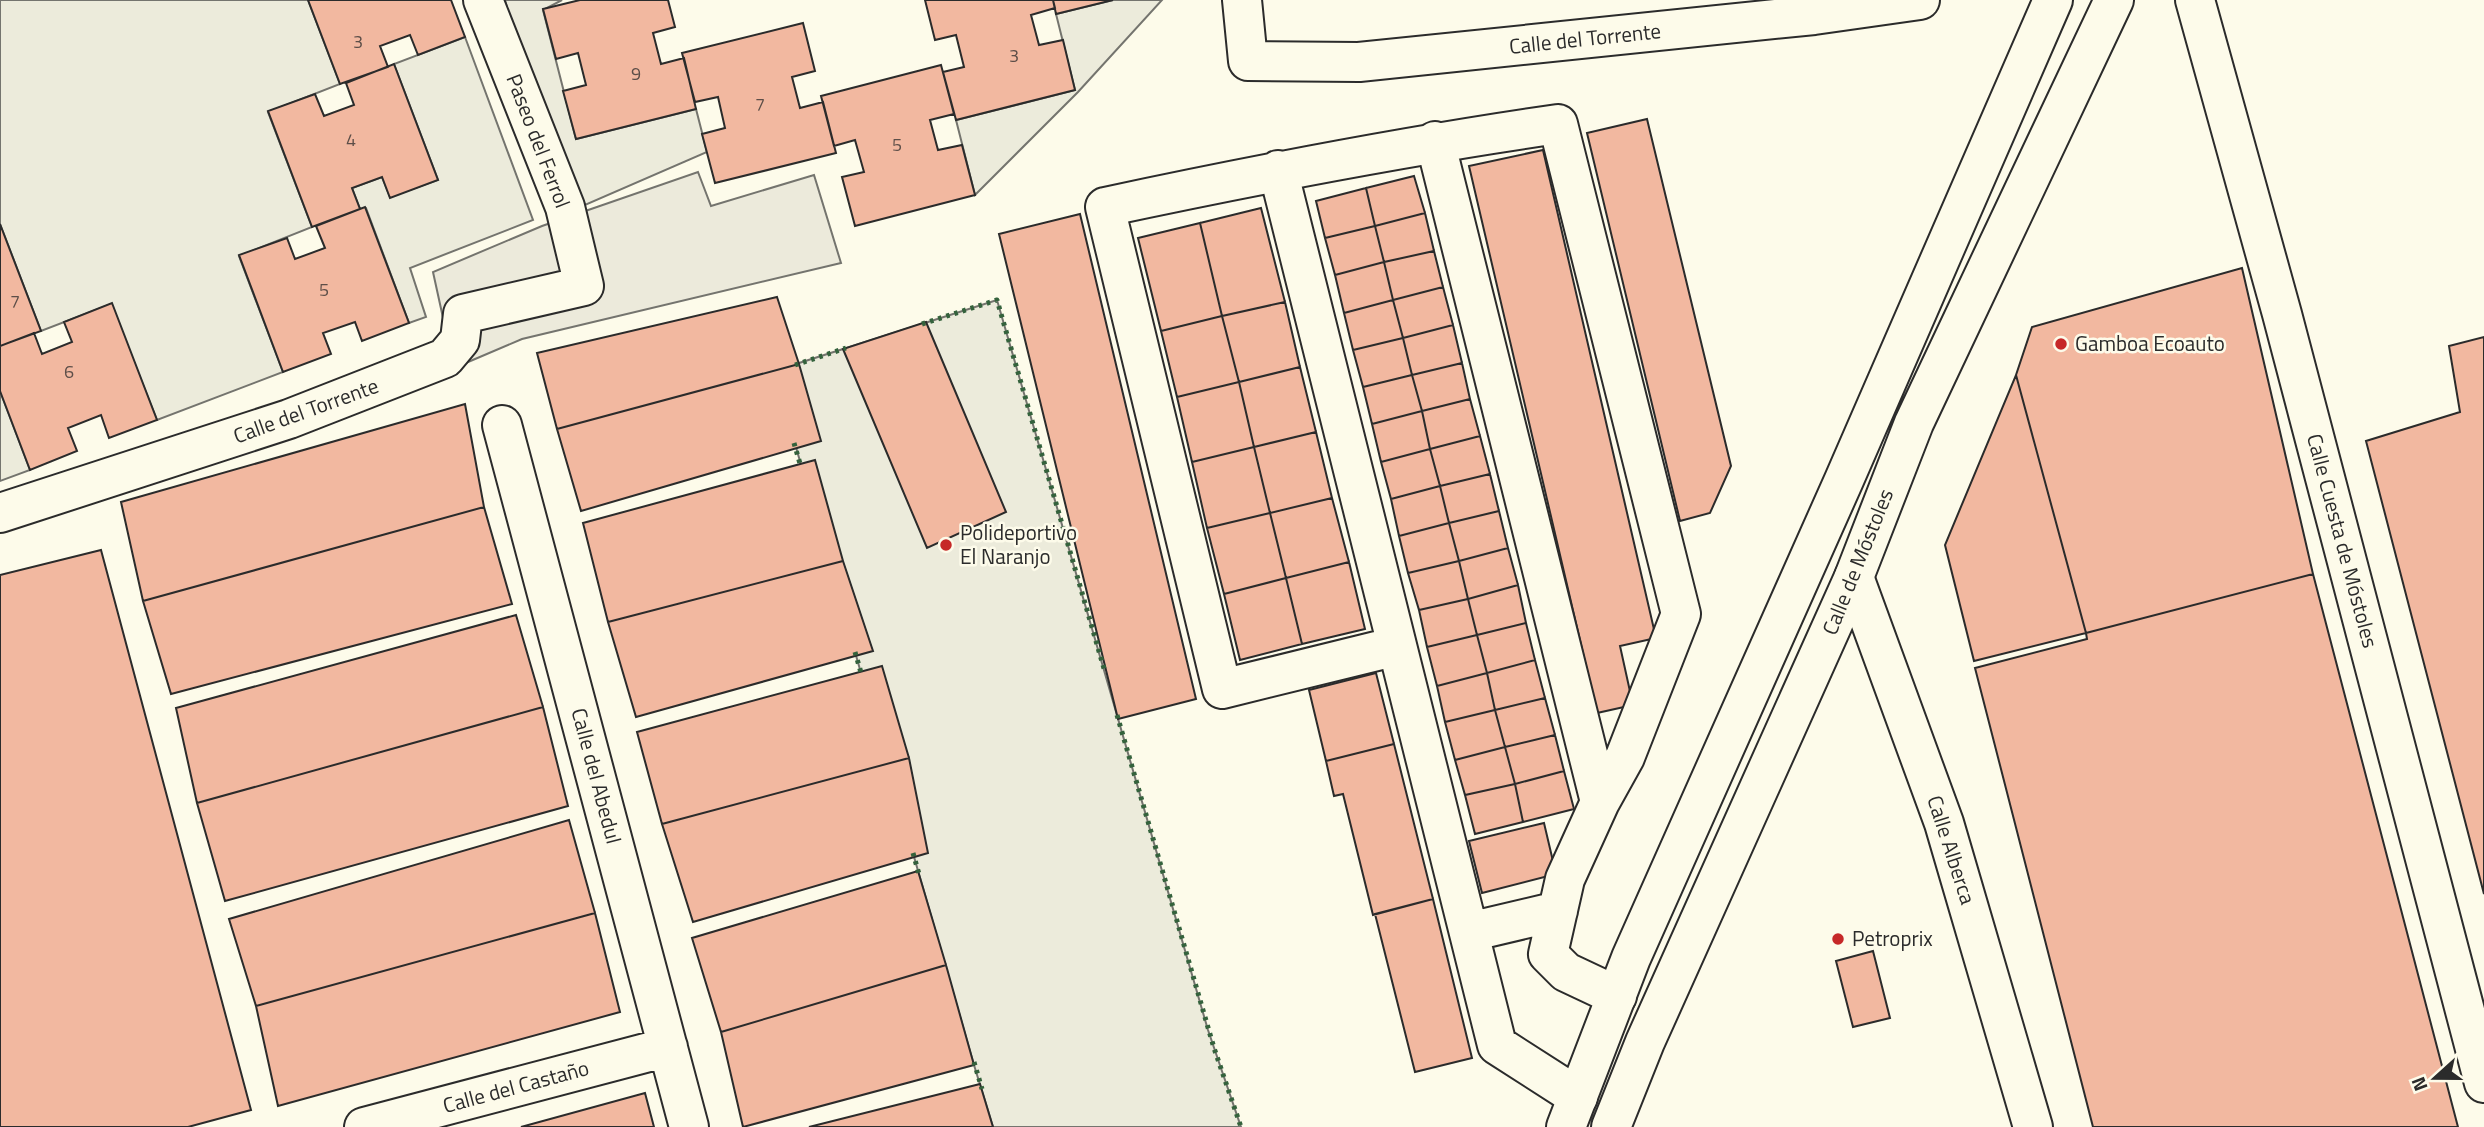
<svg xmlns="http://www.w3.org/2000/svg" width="2484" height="1127" viewBox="0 0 2484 1127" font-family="'Titillium Web',sans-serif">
	<rect width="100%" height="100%" fill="#fdfbea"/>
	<path fill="#ecebdb" stroke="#74746e" stroke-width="2" d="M0,0h308l32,84 -72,28 44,115 -73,29 44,116 -126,48 -46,-116 -70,27 -41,-107z
		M505,0h57l-19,10 33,129 120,-30 11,43 -122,53 -18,-43 -16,6z
		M1113,0h49l-84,92 -103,103 -19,-75 119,-30 -19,-76z
		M465,37l68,183 -123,48 16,49 -17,6 -43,-115 -6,1 -8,-21 30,-11 8,20 48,-17 -44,-116z
		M997,300l211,730 33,97h-248l-19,-62 -200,-694z
		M0,391l30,79 -30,11z"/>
	<path fill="#eceadb" stroke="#74746e" stroke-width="2" d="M698,172l13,34 103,-31 27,88 -319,76 -68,29 -21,-96 109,-46z"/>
	<path fill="#f2b8a0" stroke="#2b2b2b" stroke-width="2" d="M308,0h143l14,37 -47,18 -8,-20 -30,11 8,21 -48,17z
		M580,0h88l7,27 -22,6 8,31 23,-6 12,51 -120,30 -13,-48 23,-6 -8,-32 -22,6 -13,-50z
		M925,0h128l2,8 -24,7 8,30 24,-5 12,50 -119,30 -13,-48 21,-5 -8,-32 -21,5z
		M1053,0h60l-57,14z
		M803,23l12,48 -23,6 8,31 23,-6 13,51 -121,30 -13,-49 23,-6 -7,-31 -23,5 -13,-49z
		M394,64l44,116 -48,18 -8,-21 -30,11 8,21 -48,18 -44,-116 47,-17 9,22 30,-11 -8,-22z
		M941,65l13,49 -24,6 8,30 24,-5 13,50 -120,31 -13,-49 22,-5 -9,-32 -21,6 -13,-50z
		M1647,119l84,347 -21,47 -30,8 -93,-388z
		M1543,150l113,488 -36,8 13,59 -36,8 -128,-547z
		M1414,176l11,37 -50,13 -9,-38z
		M1366,188l9,38 -50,12 -9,-37z
		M365,207l44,116 -47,18 -7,-19 -32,11 8,21 -48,18 -44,-117 48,-17 8,21 30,-11 -9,-22z
		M1261,208l24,94 -63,14 -22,-93z
		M1425,213l9,38 -50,11 -9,-36z
		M1080,214l116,485 -78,20 -119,-485z
		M1200,223l22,93 -61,15 -23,-93z
		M0,224l41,107 -41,15z
		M1375,226l9,36 -49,13 -10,-37z
		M1434,251l9,36 -50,13 -9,-38z
		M1384,262l9,38 -49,13 -9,-38z
		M2242,268l71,306 -227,59 -70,-258 16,-48z
		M1443,287l10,38 -50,13 -10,-38z
		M777,297l22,67 -242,65 -20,-76z
		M1393,300l10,38 -50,12 -9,-37z
		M1285,302l15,65 -61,15 -17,-66z
		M112,303l45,117 -48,18 -8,-23 -33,13 9,23 -47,19 -30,-79v-45l34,-13 8,21 30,-12 -8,-20z
		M1222,316l17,66 -62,15 -16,-66z
		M926,322l80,190 -79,36 -84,-199z
		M1453,325l9,38 -50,12 -9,-37z
		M2484,337v557l-118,-453 94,-29 -11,-66z
		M1403,338l9,37 -49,12 -10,-37z
		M1462,363l8,36 -48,12 -10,-36z
		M799,364l22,77 -240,70 -24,-82z
		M1300,367l16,65 -62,15 -15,-65z
		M1412,375l10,36 -50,13 -9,-37z
		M2016,375l70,258 -112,28 -29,-116z
		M1239,382l15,65 -62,15 -15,-65z
		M1470,399l10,37 -50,13 -8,-38z
		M465,404l19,103 -341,94 -22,-99z
		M1422,411l8,38 -49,13 -9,-38z
		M1316,432l16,66 -62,15 -16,-66z
		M1480,436l10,38 -50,12 -10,-37z
		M1254,447l16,66 -63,15 -15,-66z
		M1430,449l10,37 -49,13 -10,-37z
		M815,460l28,101 -235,61 -25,-99z
		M1490,474l9,37 -50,12 -9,-37z
		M1440,486l9,37 -50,13 -8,-37z
		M1332,498l17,64 -63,16 -16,-65z
		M484,507l28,97 -341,90 -28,-93z
		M1499,511l9,37 -49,13 -10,-38z
		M1270,513l16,65 -62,16 -17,-66z
		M1449,523l10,38 -51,12 -9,-37z
		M1508,548l10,37 -50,14 -9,-38z
		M101,550l150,560 -63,17h-188v-552z
		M843,561l30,90 -237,66 -28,-95z
		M1459,561l9,38 -49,11 -11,-37z
		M1349,562l16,67 -63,15 -16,-66z
		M2313,574l145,553h-365l-118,-459 112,-29 -1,-6z
		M1286,578l16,66 -62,16 -16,-66z
		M1518,585l8,38 -49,12 -9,-36z
		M1468,599l9,36 -50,12 -8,-37z
		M516,615l27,92 -346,96 -21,-95z
		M1526,623l9,37 -48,13 -10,-38z
		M1477,635l10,38 -50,13 -10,-39z
		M1535,660l10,38 -50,12 -8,-37z
		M882,666l27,92 -247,66 -25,-92z
		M1376,673l18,71 -68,17 -17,-71z
		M1487,673l8,37 -50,12 -8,-36z
		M1545,698l10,37 -50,12 -10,-37z
		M543,707l25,99 -343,95 -28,-98z
		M1495,710l10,37 -50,13 -10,-38z
		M1555,735l9,36 -49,13 -10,-37z
		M1394,744l39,155 -60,16 -30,-121 -9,2 -8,-35z
		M1505,747l10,37 -50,11 -10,-35z
		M909,758l19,95 -235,69 -31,-98z
		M1564,771l10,38 -51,13 -8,-38z
		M1515,784l8,38 -48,12 -10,-39z
		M569,820l26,93 -339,93 -27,-87z
		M1544,823l12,51 -74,19 -13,-52z
		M918,871l28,94 -225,67 -29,-94z
		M1433,899l39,159 -57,14 -40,-158z
		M595,913l25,99 -342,94 -22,-100z
		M1873,951l17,67 -37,9 -17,-66z
		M946,965l28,100 -231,62 -22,-95z
		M980,1084l13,43h-184z
		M645,1093l9,34h-133z"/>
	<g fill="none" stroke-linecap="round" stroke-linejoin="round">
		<g stroke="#2b2b2b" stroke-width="42">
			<path id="minor" d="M1242,0l6,61 111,1 455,-47 106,-15
				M2195,0l87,314 202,769
				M1435,141l165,661
				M1278,170l219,875 81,52
				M502,425l187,702
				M0,513l289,-94 156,-61 15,-18 3,-26 121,-28 -19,-79 -82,-207
				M1854,577l90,246 89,304
				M1397,646l-175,43 -117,-482c150,-32 300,-61 453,-83l123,490 -56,143 -25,45 -35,77 -17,75 18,18 51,24
				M1469,932l89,-21
				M364,1127l304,-80"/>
		</g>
		<g stroke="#2b2b2b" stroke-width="42">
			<path id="major" d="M1566,1127l65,-169 213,-478 209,-480
				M1611,1127l34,-85 209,-465 60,-154 200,-423"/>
		</g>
		<use href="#minor" stroke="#fdfbea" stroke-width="38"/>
		<use href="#major" stroke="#fdfbea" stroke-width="38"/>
		<path stroke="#34623c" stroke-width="5" stroke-dasharray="3.5 5" stroke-linecap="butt" d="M922,324l75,-24 108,372
			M795,365l51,-17
			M794,443l7,24
			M855,652l7,24
			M1117,715l97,333 27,79
			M913,853l6,21
			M974,1062l8,27"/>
	</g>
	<g fill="#c62828" stroke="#fdfbea" stroke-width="2.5">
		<circle cx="2061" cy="344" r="7"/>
		<circle cx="946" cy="545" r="7"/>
		<circle cx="1838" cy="939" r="7"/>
	</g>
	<g text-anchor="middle" stroke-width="5" stroke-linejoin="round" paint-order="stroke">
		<g font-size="18" fill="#5d4e48">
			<text x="358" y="48">3</text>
			<text x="1014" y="62">3</text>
			<text x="636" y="80">9</text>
			<text x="760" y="111">7</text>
			<text x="351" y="146">4</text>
			<text x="897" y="151">5</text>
			<text x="324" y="296">5</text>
			<text x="15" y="308">7</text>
			<text x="69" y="378">6</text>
		</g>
		<g font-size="21" fill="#2b2b2b" stroke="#fdfbea">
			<text transform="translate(1585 39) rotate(-6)" y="7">Calle del Torrente</text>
			<text transform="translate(538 141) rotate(69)" y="7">Paseo del Ferrol</text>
			<text transform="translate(306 411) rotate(-20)" y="7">Calle del Torrente</text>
			<text transform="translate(2342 541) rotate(75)" y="7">Calle Cuesta de Móstoles</text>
			<text transform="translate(1858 562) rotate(-68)" y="7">Calle de Móstoles</text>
			<text transform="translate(596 776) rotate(75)" y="7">Calle del Abedul</text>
			<text transform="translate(1951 850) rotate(72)" y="7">Calle Alberca</text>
			<text transform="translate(516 1087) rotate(-15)" y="7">Calle del Castaño</text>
		</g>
		<g font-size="21" fill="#2b2b2b" stroke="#fdfbea" text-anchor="start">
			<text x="2075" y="351">Gamboa Ecoauto</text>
			<text x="960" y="540">Polideportivo<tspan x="960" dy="24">El Naranjo</tspan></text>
			<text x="1852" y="946">Petroprix</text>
		</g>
	</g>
	<g transform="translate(2435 1078) rotate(249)" stroke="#fdfbea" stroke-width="5" paint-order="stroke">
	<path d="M0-5L12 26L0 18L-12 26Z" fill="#2b2b2b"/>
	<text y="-10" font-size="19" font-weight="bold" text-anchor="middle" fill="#2b2b2b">N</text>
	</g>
</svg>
